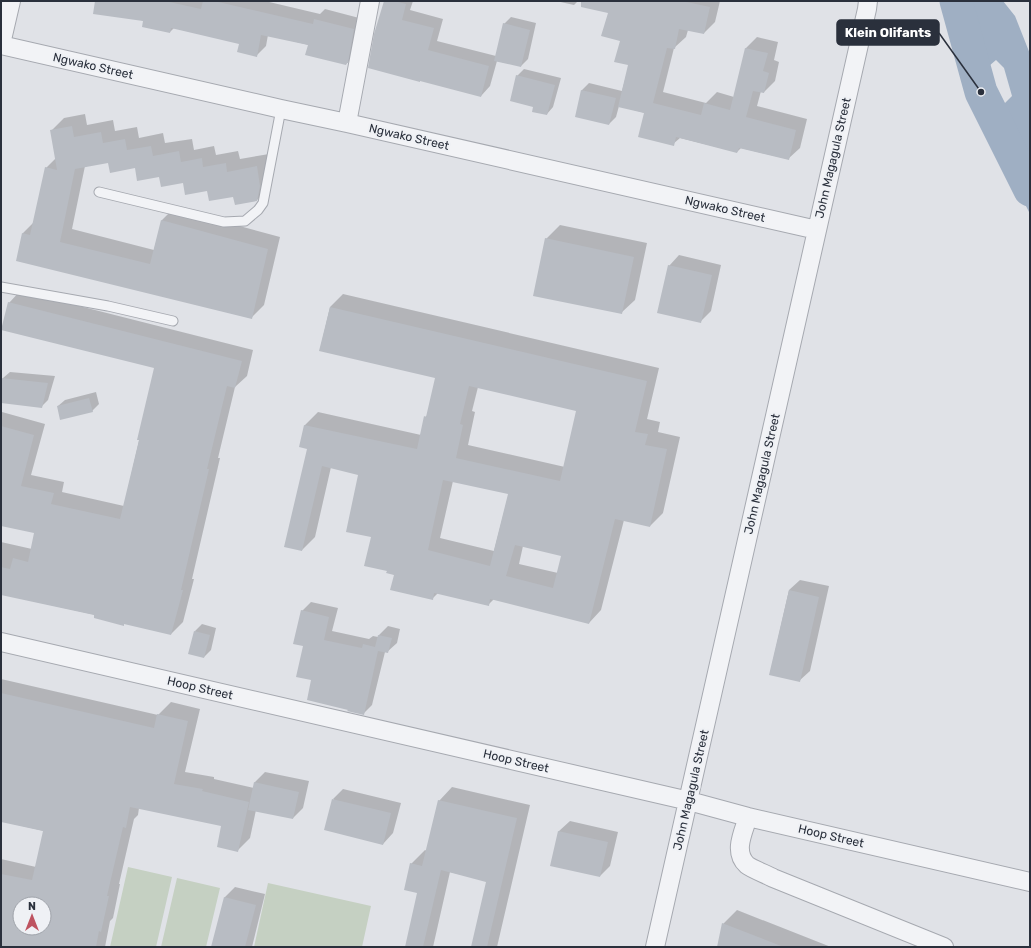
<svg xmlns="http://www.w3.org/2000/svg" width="1031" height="948" viewBox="0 0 1031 948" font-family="Rubik,sans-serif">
	<rect width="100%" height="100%" fill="#e0e2e7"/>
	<path fill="#c5d0c2" d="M128,867l44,10 -16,70h-46z
		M177,878l43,10 -14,59h-45z
		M268,883l103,23 -9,41h-108z"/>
	<path fill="#9fafc3" d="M957,1h46l12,15 15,38v160l-4,-8v-16l-8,-16 -29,-45 -3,-15 7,-12 11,2 8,-8 -8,-28 -8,-8 -7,6 -7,3 -3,-6 -13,-8c-6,-16 -17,-37 -9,-54z"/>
	<path fill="#0003" fill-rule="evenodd" d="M96,1h169l55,13 5,-5 38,10 -7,35 -10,10 -37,-19 -41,-10 -2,11 -10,10 -16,-13 -66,-15 -4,4z
		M385,1h28l-3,9 33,9 -6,22 59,15 8,-32 7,-7 25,6 -8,36 -7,7 -24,-5 -7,25 -9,10 -60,-16z
		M556,1h22l-4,4z
		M604,1h116l-5,21 -11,11 -16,-3 -2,7 -12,11 -11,44 43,11 11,-11 17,5 12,-49 11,-11 21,5 -4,18 5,2 -4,19 -11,11 -3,-1 -4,15 50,13 -7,29 -12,11 -47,-11 -4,4 -57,-14 -7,6 -28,-31 -26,-7 -3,11 -7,7 -33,-8 6,-26 7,-7 33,8 7,-26 -8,-24z
		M524,69l37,9 -8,29 -6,7 -12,-8 -18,-30z
		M85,114l2,11 26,-5 2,11 22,-4 2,11 24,-5 2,10 27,-4 2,11 20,-4 2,9 22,-4 2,8 29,-5 1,33 -13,13 -49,-10 -24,-8 -24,-6 -25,-9 -26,-5 -24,4 -13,63 82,21 8,-30 12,-12 106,29 -16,68 -13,13 -234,-58 6,-27 11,-11 12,-54 10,-10 -5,-27 13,-13z
		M560,225l87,18 -12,57 -14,13 -75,-74z
		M679,255l42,10 -10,46 -11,11 -31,-56z
		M20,291l233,59 -6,26 -12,11 -17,71h2l-28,121h2l-11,43 -12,12 -75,-19 -95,-21v-52l31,7 3,-17 -34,-7v-112l1,-1 43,12 -14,51 33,7 -2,10 62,14 32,-139 -147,-64z
		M343,294l316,74 -12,51 13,3 -2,10 22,5 -17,76 -13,13 -26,-6 -23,90 -12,13 -95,-24 -6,6 -50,-12 -5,5 -45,-27 -16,-35 -13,-62 -28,-7 -16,70 -13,13 6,-102 -8,-2 5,-21 13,-13 103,23 4,-18 3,-2 8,-38 -116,-27 10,-43zM478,387l99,23 -12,57 -97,-22 7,-33 -3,-1zM453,481l56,12 -15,58 -54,-13zM523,546l40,9 -5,18 -39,-9z
		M10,372l45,4 -7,24 -7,7 -40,-5 2,-24z
		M96,392l3,12 -7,7 -34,-5 7,-6z
		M800,580l29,6 -19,85 -11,10 -29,-7 19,-84z
		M311,602l27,6 -6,23 37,8 4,-3 5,1 1,-2 9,-9 12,3 -3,14 -10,9h-2l-13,53 -9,9 -14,-5 -37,-30 -8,-34 -2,-34z
		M202,624l14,4 -5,22 -7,7 -9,-26z
		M1,679l157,36 13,-13 29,7 -15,63 29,5v2l40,9 1,-6 10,-10 44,9 -6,27 -10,10 -37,-8 -6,28 -12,12 -15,-25 -84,-17 -1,7 -4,4 -15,65h1l-7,34 -3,3 -5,26h-104v-88l35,8 8,-36 -43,-10zM20,904h24v24h-24z
		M452,787l78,18 -33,142h-25l15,-66 -37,-9 -17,75h-27l12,-54 -7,-29 14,-14 2,1 12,-50z
		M343,789l58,14 -8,30 -10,11 -50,-45z
		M570,821l48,11 -8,34 -10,10 -48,-11 7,-34z
		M235,887l30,7 -13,53h-40l13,-50z
		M737,910l94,37h-113l5,-23z"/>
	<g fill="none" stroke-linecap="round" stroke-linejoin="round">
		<path stroke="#9fafc3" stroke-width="33" d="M956,1l25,91 49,98"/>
	</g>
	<path fill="#b8bcc3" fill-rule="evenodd" d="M95,1h70l36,8 2,-8h11l99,23 1,-5 40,10 -6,34h-1l-1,2 -41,-10 3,-10 -47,-10 -4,22 -20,-5 2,-8 -68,-16 -1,5 -28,-6 1,-6 -50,-7z
		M384,1h10l12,3 -4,16 32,8 -6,22 61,16 -8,31 -61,-16v1l-52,-14 6,-34z
		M581,1h101l28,6 -6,27 -25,-5 -4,20 -8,-1 -14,55 48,12 3,-12 26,7 15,-62 23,5 -5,18 6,2 -5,20 -11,-2 -7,26 50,13 -7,30 -50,-12 -2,5 -61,-16 -2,9 -36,-9 6,-24 -26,-6 10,-42 -14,-3 6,-21 -19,-5 7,-23 -27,-6z
		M503,23l27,7 -9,37 -27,-6z
		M516,75l39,10 -8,30 -15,-3 1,-5 -23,-6z
		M581,90l35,8 -7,27 -34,-8z
		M72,126l2,11 27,-5 2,11 22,-4 2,11 24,-4 2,10 26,-5 2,11 21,-4 1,9 23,-4 1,9 30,-6 3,20 -3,15 -22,4 -2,-8 -24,4 -2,-10 -22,4 -2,-12 -22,4 -2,-10 -22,4 -2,-13 -25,5 -2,-10 -33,6 -15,73 90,22 11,-44 107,29 -16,70 -236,-58 6,-28 8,2 15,-68 12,3 -7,-40z
		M545,238l89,19 -12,57 -89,-18z
		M668,265l44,10 -11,48 -44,-10z
		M8,302l234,59 -7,27 -8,-2 -20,83h2l-28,121h2l-12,45 -47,-11v2l-30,-8v-3l-93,-20v-28l9,2 3,-11 15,4 6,-29 -33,-7v-100l33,9 -13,51 33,7 -3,11 69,15 19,-79h-2l17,-72 -153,-38z
		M330,307l317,74 -12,51 13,2 -3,11 22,4 -17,78 -35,-8 -26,105 -99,-25 -1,7 -55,-13 -1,7 -43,-10 4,-15 -8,-2 1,-2 -23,-5 7,-29 -25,-5 12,-57 -36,-9 -20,85 -18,-4 23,-98 -8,-2 5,-22 113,24 7,-33 2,1 9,-39 -116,-27zM469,386l107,25 -16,70 -104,-23 7,-33 -3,-1zM443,480l65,14 -18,72 -62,-16zM515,545l46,11 -8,32 -47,-12z
		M1,378l47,5 -6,25 -41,-5z
		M89,398l4,14 -33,8 -3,-14z
		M789,590l30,7 -19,85 -31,-7z
		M301,610l28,7 -5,23 38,8 1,-4 12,3 3,-12 14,3 -4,15 -10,-2 -14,64 -17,-4 1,-1 -41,-10 4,-20 -15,-3 7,-31 -10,-2z
		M194,631l16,4 -6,23 -16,-4z
		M1,693l153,35 3,-14 31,7 -14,63 29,5 -1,2 47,11 -11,50 -21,-5 4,-21 -91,-19 -4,21 -3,-1 -16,69h2l-8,36 -2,-1 -3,16h-95v-73l31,6 11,-49 -42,-9zM20,904h24v24h-24z
		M254,782l45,10 -6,27 -45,-9z
		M332,799l59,14 -8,32 -59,-15z
		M438,800l79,18 -30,129h-16l15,-65 -45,-12 -18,77h-18l12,-54 -13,-3 6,-27 12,3z
		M558,831l50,11 -8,35 -50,-11z
		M224,897l32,8 -11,42h-34z
		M722,923l59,23 -1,1h-63z"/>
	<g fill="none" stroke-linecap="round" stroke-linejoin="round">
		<g stroke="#a6a9b0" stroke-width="11">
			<path id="lane" d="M99,192l125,30 21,-1 13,-11 5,-7 18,-94
				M1,287l107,19 65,15"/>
		</g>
		<g stroke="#a6a9b0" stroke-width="20">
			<path id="street" d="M1,44l10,-43
				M1,45l280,64 66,14 470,107
				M347,123l23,-122
				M1,642l688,159 59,16 282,65
				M748,817c-5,16 -15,35 -1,48 5,4 21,10 26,13l171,69
				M655,947c72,-312 140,-625 212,-938l1,-8"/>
		</g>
		<use href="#lane" stroke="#f2f3f6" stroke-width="9"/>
		<use href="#street" stroke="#f2f3f6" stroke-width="18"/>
	</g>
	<g text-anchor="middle" stroke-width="4" stroke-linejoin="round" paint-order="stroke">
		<g font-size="12" fill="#2a303c" stroke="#eff1f5">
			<text transform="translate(93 66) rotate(13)" y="4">Ngwako Street</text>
			<text transform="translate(409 137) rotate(13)" y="4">Ngwako Street</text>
			<text transform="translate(833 158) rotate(-77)" y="4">John Magagula Street</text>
			<text transform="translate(725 209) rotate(13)" y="4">Ngwako Street</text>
			<text transform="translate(762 474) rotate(-77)" y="4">John Magagula Street</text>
			<text transform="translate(200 688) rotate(13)" y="4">Hoop Street</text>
			<text transform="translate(516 761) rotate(13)" y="4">Hoop Street</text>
			<text transform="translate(691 790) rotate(-77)" y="4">John Magagula Street</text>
			<text transform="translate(831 836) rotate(13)" y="4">Hoop Street</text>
		</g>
	</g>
	<path fill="none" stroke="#2a303c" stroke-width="1.5" d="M981 92L939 33"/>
	<circle fill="#2a303c" stroke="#eff1f5" stroke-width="1.5" cx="981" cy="92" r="4"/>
	<rect fill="#2a303c" stroke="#2a303c" stroke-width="1.5" x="837" y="20" width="102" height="25" rx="4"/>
	<g font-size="13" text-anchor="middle" font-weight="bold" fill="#fff">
		<text x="888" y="37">Klein Olifants</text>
	</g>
	<rect width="1031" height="948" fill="none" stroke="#2a303c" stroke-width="4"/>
	<g transform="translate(32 916)"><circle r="19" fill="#eff1f5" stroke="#a0a4ab"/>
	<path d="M0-3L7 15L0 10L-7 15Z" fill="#be5360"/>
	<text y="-6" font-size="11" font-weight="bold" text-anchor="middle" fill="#2a303c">N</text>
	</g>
</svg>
